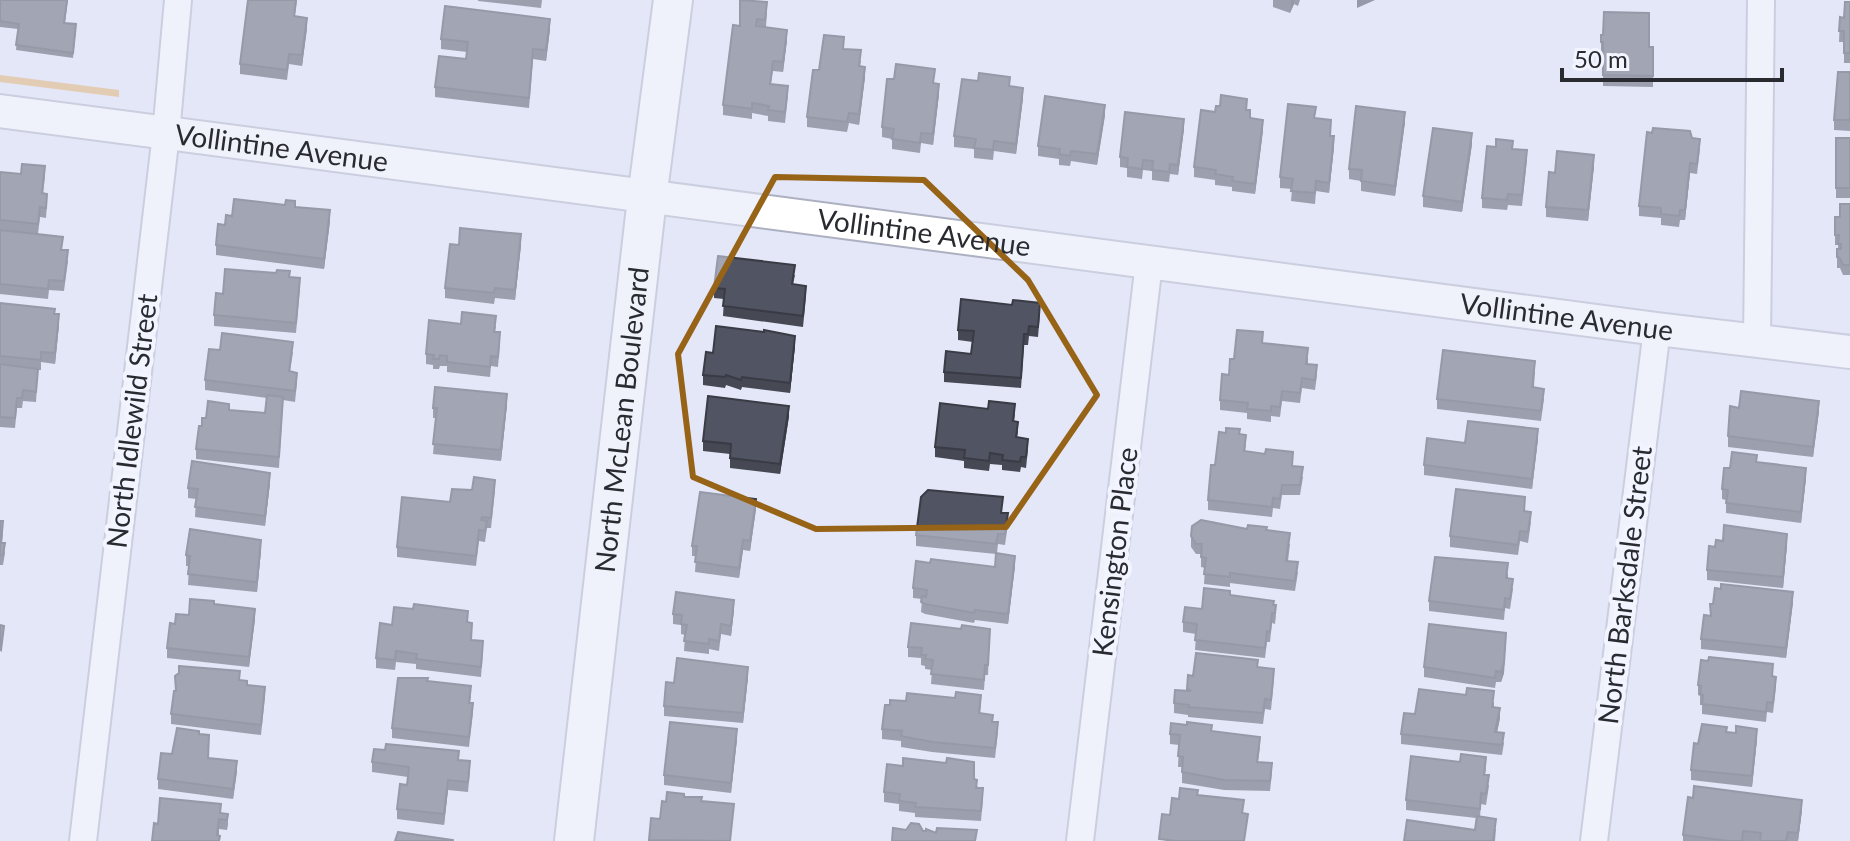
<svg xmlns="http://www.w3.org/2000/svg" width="1850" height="841" viewBox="0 0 1850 841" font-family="Lato,sans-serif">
	<rect width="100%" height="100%" fill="#e3e7f8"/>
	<path fill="#e3aa63" d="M0,75l119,15v7l-119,-15z"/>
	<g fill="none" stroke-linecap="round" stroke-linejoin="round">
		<g stroke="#adb0c0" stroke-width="30">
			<path id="minor" d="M1757,341l4,-341
				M83,841l83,-707 12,-134
				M1080,841l69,-578
				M1594,841l63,-512"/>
		</g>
		<g stroke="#adb0c0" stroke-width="36">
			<g id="tertiary">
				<path id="s1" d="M0,111l1657,218 193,23"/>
			</g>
		</g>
		<g stroke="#adb0c0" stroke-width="42">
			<g id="secondary">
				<path id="s2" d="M574,841l73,-643 26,-198"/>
			</g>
		</g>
		<use href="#minor" stroke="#fff" stroke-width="26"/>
		<use href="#tertiary" stroke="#fff" stroke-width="32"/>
		<use href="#secondary" stroke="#fff" stroke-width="38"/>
	</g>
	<path fill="#464854" d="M0,0h68l-3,23 11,6 -3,29 -57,-8 2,-21 -18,-2z
		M297,0l-2,16 12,12 -5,38 -13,-2 -2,16 -47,-6v-10z
		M478,0h64l-1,8 -63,-7z
		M1273,0h27l-2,6 -4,-2 -4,9 -17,-6z
		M1850,2v61h-6v-21h-5l1,-25 4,1z
		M767,12l-1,15 21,13 -4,32 -10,-1 -2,13 17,12 -3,27 -17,-2v-5l-16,-3v6l-29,-4v-10l17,-79z
		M550,29l-4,32 -13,-2 -4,49 -94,-11v-10l31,-28 1,-7 -26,-3v-10z
		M1601,35l52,12v40l-50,-1v-34h-2z
		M844,49l17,12 -1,5 5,11 -6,48 -10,-2 -2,9 -40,-5v-10l12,-47z
		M1850,72v59l-16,-1v-10z
		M934,83l5,11 -6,51 -12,-2 -1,10 -28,-4v-10l-10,-2v-10z
		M1010,86l13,12 -7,56 -22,-3 -1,9 -19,-2v-9l-20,-2v-11z
		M1247,110l3,8 13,12 -8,64 -23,-3v-4l-17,-2v-5l-21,-3v-10z
		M1105,115l-8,50 -26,-4 -1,5 -11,-1v-6l-21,-3v-10z
		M1316,118l15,18 3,11 -5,46 -13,-2 -1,13 -24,-3 1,-12 -12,-1v-11z
		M1405,122l-10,74 -34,-5v-10l-12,-2v-10z
		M1184,129l-6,46 -8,-1 -1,8 -17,-2v-9l-9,-1 -1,9 -15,-2v-9l-7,-1v-10z
		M1692,138l8,11 -3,25 -7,-1 -5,47h-5l-1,7 -18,-2v-7l-22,-2v-10z
		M1836,138h14v60h-14z
		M1472,144l-10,68 -39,-5v-11z
		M1513,149l14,11 -5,46 -14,-1 -1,5 -25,-2v-10z
		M1594,166l-6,55 -42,-4v-10z
		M0,172l45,4 -2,18 4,10 -1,14 -6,-1 -2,17 24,16 6,11 -4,30 -15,-1 -1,9 -48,-5z
		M1850,204v71h-7l-3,-7h-3v-19h1v-4h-3v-28h5z
		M295,207l35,14 -6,48 -108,-14v-10l9,-20 7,-9z
		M459,245h62l-6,55 -20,-2 -1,6 -49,-6v-10z
		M795,275l-2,9 13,12 -3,31 -80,-11 1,-17 -10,-1v-10z
		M289,277l11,11 -4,45 -82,-7v-11l9,-21z
		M0,303l55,11 4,11 -4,39 -14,-2v8h-3l-2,32 -13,-1 -1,7h-5l-2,20 -15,-1z
		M1040,313l-2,24 -9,-1 -1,9h-4l-3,43 -77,-6v-10l27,-18 2,-12 -15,-2v-10z
		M461,324l35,2 -1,6 5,11 -2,24 -7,-1 -1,11 -43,-5v-6h-7l-1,3h-6v-4l-7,-1v-10z
		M1263,343l45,15v6l9,11 -2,15 -13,-2 -2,15 -18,-2 -2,16 -9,-1v6l-24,-3v-6l-27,-3v-10l14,-41z
		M795,346l-5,47 -48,-6 -1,3 -15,-5 -1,3 -22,-3v-10l10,-22z
		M220,350l73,2 -3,20 7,11 -2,19 -12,-2 -4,68 -83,-9v-10l6,-23 4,-8 23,-8 36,3 2,-15 -62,-8v-10z
		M1535,371l-1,16 10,12 -3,22 -104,-12v-10z
		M507,405l-6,56 -68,-7 3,-36h-3v-10z
		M1739,408l80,3 -6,46 -85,-10v-11z
		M1015,414l-1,7 4,11 -1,6 11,11 -2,19 -5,-1 -1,5 -18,-2v-5l-12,-1 -1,7 -25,-3v-7l-29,-4v-10z
		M789,416l-9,58 -50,-6v-14l-27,-3v-10z
		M1239,434l7,11 -1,7 48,14 10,11 -3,18h-18l-2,14 -7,-1 -1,9 -64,-7v-10z
		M1538,439l-6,50 -108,-14v-10l41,-22z
		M1757,462l49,16 -5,45 -75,-10v-13l-4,-1v-10l8,-21z
		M270,483l-5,43 -70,-9 1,-18 -8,-1v-10z
		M472,490h23l-4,38h-4l-2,14 -6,-1 -3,25 -79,-9v-10l53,-45z
		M756,509l-6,42 -7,-1 -4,28 -44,-6 1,-16h-4v-10z
		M1525,511l6,11 -3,21 -8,-2 -2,14 -68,-8v-11z
		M1002,513l6,11 -3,21 -7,-1 -1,9 18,13 -7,58 -33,-4 -1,3 -49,-9 -4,-2 1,-13 -9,-1v-10l17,-25 65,4 1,-13 -80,-8v-11z
		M0,521l3,10 -1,12 3,10 -2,12h-3z
		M1247,529l19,1 24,14 -2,17 10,11 -3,19 -65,-8v4l-26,-3 1,-16 -4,-1v-13h-5l-5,-7v-11z
		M1787,545l-4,43 -76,-8v-10z
		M261,550l-4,42 -69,-7 1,-19h-3v-11z
		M1508,573v5l5,11 -3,20 -5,-1 -1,12 -75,-9v-10z
		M1230,595l43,10 3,10 -1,9 -3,-1 -2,19h-3l-2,16 -70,-8 1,-16 -13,-2v-10l19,-13z
		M1793,602l-7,56 -85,-9v-10l9,-23 3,-12z
		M214,604l41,15 -6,48 -82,-9v-10l8,-24 14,-9z
		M734,610l-3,26 -10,-2 -2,17 -10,-2v5l-25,-3 1,-16 -4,-1v-9l-8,-1v-10z
		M468,622l4,18 11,11 -2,26 -65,-8v-5l-20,-2 -1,8 -19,-2v-10l16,-33z
		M961,629h29l-2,46h-3l-1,15 -53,-6 1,-14 -7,-1v-3l-4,-1v-7l-13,-1v-10z
		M1506,633l-2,40 -3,9h-5l-1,6 -71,-11v-10z
		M1258,667l16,12 -3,31 -6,-1 -2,15 -75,-7v-2l-14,-2v-10l13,-12 1,-16 5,1z
		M175,676l65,4 25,17 -4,38 -90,-11v-10l5,-23z
		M1773,676l3,11 -3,26 -6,-1 -1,10 -64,-8v-9h-2v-9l-2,-1v-10z
		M748,677l-5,46 -79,-7v-10z
		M427,681l44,15 -1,7 3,10 -4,34 -77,-9v-10z
		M1494,702v5l6,11 -3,14 7,11 -2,12 -101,-11v-10l14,-20z
		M981,705l-1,9 13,8 5,10 -3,26 -63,-6 -31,-5v-6l-19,-2v-10z
		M1212,731l48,16 -2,15 14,11 -2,18 -46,-1 -42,-7v-16h-4l1,-22 -9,-1v-10z
		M1727,732l30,7 -5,48 -61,-7v-10l7,-26z
		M199,734l9,24 29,13 -4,28 -75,-10v-10l14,-25z
		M737,739l-6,54 -67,-8v-10z
		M459,760l11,11 -2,21 -20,-2 -4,35 -47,-6v-10l10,-24 1,-8 -36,-5v-10z
		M1486,768l-1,7 4,11 -3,19 -5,-1 -1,13 16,12 -1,12h-91l71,-11 1,-12 -70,-8v-10z
		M974,779l9,19 -2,23 -66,-4v-4l-16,-2v-7l-15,-2v-10z
		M1802,810l-4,31h-115v-6z
		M221,814h7v11l-1,5 -8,-1v7l-61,-12z"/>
	<path fill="#393b45" d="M1291,0h3v4l-4,9z
		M1357,0h18l-18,8z
		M307,18v10l-5,38v-11z
		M550,19v10l-4,32v-11z
		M787,30v10l-4,32v-10z
		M865,67v10l-6,48v-11z
		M939,84v10l-6,51v-11z
		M1023,88v10l-7,56v-10z
		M1105,105v10l-8,50v-11z
		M1405,112v10l-10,74v-10z
		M1184,119v10l-6,46v-10z
		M1263,120v10l-8,64v-10z
		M1472,133v11l-10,68v-10z
		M1334,136v11l-5,46v-10z
		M1594,155v11l-6,55v-11z
		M1690,163v10l-5,47v-10z
		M330,210v11l-6,48v-10z
		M521,234v11l-6,55v-10z
		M59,314v11l-4,39v-11z
		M795,336v10l-5,47v-10z
		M507,394v11l-6,56v-11z
		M1819,401v10l-6,46v-10z
		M789,406v10l-9,58v-10z
		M1538,429v10l-6,50v-10z
		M1806,468v10l-5,45v-11z
		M270,473v10l-5,43v-10z
		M756,499v10l-6,42v-10z
		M1787,534v11l-4,43v-11z
		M261,540v10l-4,42v-10z
		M743,540v10l-4,28v-10z
		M1015,556v10l-7,58v-10z
		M1793,592v10l-7,56v-10z
		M734,600v10l-3,26v-10z
		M255,609v10l-6,48v-10z
		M1506,633l-2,40 -3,9v-10z
		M748,667v10l-5,46v-10z
		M1500,708v10l-5,24v-10z
		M737,729v10l-6,54v-10z
		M1757,729v10l-5,48v-11z
		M237,761v10l-4,28v-10z
		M448,780v10l-4,35v-11z
		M1802,800v10l-4,31v-8z"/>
	<path fill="#515462" stroke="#393b45" stroke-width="2" d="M0,0h67l-3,23 12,1 -3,29 -57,-8 3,-21 -19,-3z
		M248,0h48l-2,16 13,2 -5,37 -13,-1 -2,16 -47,-6z
		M740,0l27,2 -2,18 -8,-1 -1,7 31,4 -4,32 -10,-1 -3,23 18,2 -3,26 -17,-2 1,-4 -17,-3v6l-29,-4 10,-80 7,1z
		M1845,2h5v51h-6v-22h-5l1,-14 4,1z
		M445,6l105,13 -4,31 -13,-1 -4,49 -94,-11 4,-31 27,3 2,-17 -27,-3z
		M1604,12l45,1v34h4v29l-50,-1v-33h-2v-7h2z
		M824,35l20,2 -1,12 18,1 -2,16 6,1 -6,47 -10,-1 -2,9 -40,-5 6,-47h6z
		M896,64l39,5 -2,14 6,1 -6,50 -12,-1 -1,10 -28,-4 2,-10 -12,-2 5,-48h7z
		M1838,72h12v48h-16z
		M979,73l31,4 -1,9 14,2 -7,56 -22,-3 -1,9 -19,-2 2,-9 -22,-3 8,-57 16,2z
		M1221,95l26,4 -1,11h4v8l13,2 -8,64 -23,-3 1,-4 -18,-3 1,-4 -22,-3 7,-57 14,2 1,-6h4z
		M1045,96l60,9 -8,49 -26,-3 -1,5 -11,-2 1,-5 -22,-3z
		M1288,104l28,3 -2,11 17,2 -1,16h4l-5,47 -13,-2 -1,12 -24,-2 2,-12 -13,-2z
		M1356,106l49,6 -10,74 -34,-5 1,-11 -13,-1z
		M1125,112l59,7 -6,46 -8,-1 -1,8 -17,-2 1,-9 -10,-1 -1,9 -15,-2 1,-9 -8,-1z
		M1433,128l39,5 -10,69 -39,-6z
		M1653,128l37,3 2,7 8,1 -3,25 -7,-1 -5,47h-5l-1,6 -18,-2v-6l-22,-2 8,-74 5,1z
		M1836,138h14v50h-14z
		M1496,139l17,2 -1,8 15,1 -5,45 -14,-1 -1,6 -25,-2 5,-52 9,1z
		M1557,151l37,4 -6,55 -42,-3 3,-35 6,1z
		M22,164l23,2 -3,27 5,1 -1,14 -6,-1 -2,17 -38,-4v-48l21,2z
		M234,199l51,6 1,-5 9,1v6l35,3 -6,49 -108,-14 2,-21 7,1 1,-10 6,1z
		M1840,204h10v61h-7l-3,-7 -3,-1v-8h4v-5h-3l1,-9h-4v-18h5z
		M460,228l61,6 -6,56 -20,-2 -1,5 -49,-5 5,-44 9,1z
		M0,230l63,7 -2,13h7l-4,31 -15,-1 -1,9 -48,-5z
		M718,256l77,9 -3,19 14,2 -3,30 -80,-10 2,-17 -11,-1z
		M225,269l51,4 1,-3 13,1 -1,6 11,1 -4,45 -82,-8 2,-22 7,1z
		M961,299l51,6 1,-5 27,3 -2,24 -9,-1 -1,8h-4l-3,44 -77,-6 2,-21 25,3 3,-23 -16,-1z
		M0,303l55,6 -1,5h5l-4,39 -14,-1v8l-41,-4z
		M462,312l34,4 -2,16h6l-2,25 -7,-1 -1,11 -43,-5v-6l-7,-1 -1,4h-6l1,-4 -8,-1 3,-34 32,4z
		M716,326l48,6v-2l31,6 -5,47 -48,-6 -1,3 -15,-5 -1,2 -22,-2 3,-23 7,1z
		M1237,330l26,2 -1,11 46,5 -2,16 11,1 -2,15 -13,-2 -2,15 -18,-2 -2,16 -9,-1v5l-24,-2 1,-6 -28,-3 2,-26 7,1 1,-16h4z
		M222,333l71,9 -4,29 8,2 -2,18 -90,-11 4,-31 11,1z
		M1443,350l92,11 -3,26 12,2 -3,22 -104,-12z
		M0,364l38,5 -2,23 -13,-2 -1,8h-5l-2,20 -15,-1z
		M435,387l72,7 -6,56 -68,-6 4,-36h-4z
		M1741,391l78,10 -6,46 -85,-11 2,-30 9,2z
		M267,395l16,2 -4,60 -83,-8 3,-23h3v-8h4l2,-17 21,3v6l36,3z
		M708,396l81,10 -9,58 -50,-6 1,-14 -28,-3z
		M989,401l26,3 -2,17 5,1 -2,15 12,2 -2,18h-5l-1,5 -18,-2 1,-5 -13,-2 -1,8 -25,-3 1,-8 -30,-3 5,-44 48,6z
		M1468,421l70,8 -6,50 -108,-14 3,-27 38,5z
		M1226,428l14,1 -1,5 7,1 -2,16 21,3 1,-5 27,3 -1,14 11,1 -3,18h-18l-2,14 -7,-1 -1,9 -64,-7 3,-35h4l4,-33 7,1z
		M1732,452l25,3 -1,7 50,6 -5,44 -75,-9 2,-13 -6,-1 2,-21h6z
		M192,461l78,12 -5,43 -70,-9 3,-18 -10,-1z
		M474,477l21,3 -4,38 -9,-1 -1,3 6,1 -2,10 -6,-1 -3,26 -79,-9 5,-50 48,5 2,-13 20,1z
		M1456,489l69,8 -1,14 7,1 -3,20 -8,-1 -2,14 -68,-9z
		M928,490l75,7 -2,16h7l-3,21h-7l-2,10 -80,-9 5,-38z
		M700,492l56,7 -6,42 -7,-1 -4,28 -44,-6 2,-16h-5z
		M1201,520l46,9 1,-4 19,2 -1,3 24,3 -4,28 12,1 -3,19 -65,-8v4l-26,-3 2,-16 -5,-1 1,-13h-6l-5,-8 1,-10z
		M0,521h3l-2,22h4l-2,12h-3z
		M1724,525l63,9 -4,43 -76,-7 2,-24 6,1 1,-7 7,1z
		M190,529l71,11 -4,42 -69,-8 2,-18 -4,-1z
		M996,553l19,3 -7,58 -33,-4 -1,3 -49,-9 -4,-2 1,-6 4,1 1,-7 -14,-2 3,-27 14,2 1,-4 64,8z
		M1435,557l73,6 -2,15 7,1 -3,20 -5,-1 -1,12 -75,-9z
		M1721,584l72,8 -7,56 -85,-9 3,-24 7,1 -1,-12h3l2,-16 6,1z
		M1204,588l26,3v4l44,6 -1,4h3l-1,8h-3l-2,19 -3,-1 -2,17 -70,-8 2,-16 -14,-2 2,-15 17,2z
		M676,592l58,8 -3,26 -10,-2 -2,17 -10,-2v5l-25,-3 3,-16 -6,-1 1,-9 -9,-1z
		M190,599l24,2v3l41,5 -6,48 -82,-9 3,-25 5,1 1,-10 13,1z
		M414,604l54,7 -1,11 5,1 -1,17 12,1 -2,26 -65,-8 1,-5 -21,-3 -1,9 -19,-2 4,-35 12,2 2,-18 19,2z
		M911,623l50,6 1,-4 28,4 -2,36h-3l-1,15 -53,-6 2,-14 -8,-1 1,-4h-5l1,-7 -14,-1z
		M1429,624l77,9 -2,30 -3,9 -5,-1 -1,7 -71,-11z
		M0,625l4,1 -3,24 -1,-1z
		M1196,653l62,7 -1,7 17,2 -3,31 -6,-1 -2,14 -75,-6 1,-2 -15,-2 1,-13 16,1 -4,-2 1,-14 5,1z
		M1709,657l64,7 -1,12 4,1 -3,26 -6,-1 -1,10 -64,-8 1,-9 -3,-1 1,-8 -3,-1 3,-25 7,1z
		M677,658l71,9 -5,46 -79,-7 2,-24 8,1z
		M179,666l61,5 -1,9 8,1v4l18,2 -4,38 -90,-11 3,-23h2l-1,-15 4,-3z
		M398,678h30l-1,3 44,5 -2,17h4l-4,34 -77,-9z
		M1467,688l27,3 -2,16 8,1 -5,24 9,1 -2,12 -101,-11 3,-21 11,1 4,-25 47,6z
		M956,692l25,3 -2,18 14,2 -1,7h6l-3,26 -63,-6 -31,-6 1,-5 -20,-2 3,-24h5v-5l16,1 1,-8 48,5z
		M670,722l67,7 -6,54 -67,-8z
		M1187,722l25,3 -1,6 49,6 -3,25 15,1 -2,18 -46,-1 -42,-8 1,-15 -5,-1 2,-21 -10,-1 1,-11 16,2z
		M1702,724l25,3 -1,5 10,1v-7l21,3 -5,47 -61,-6 3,-27 4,1z
		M177,728l22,3v3l10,1 -1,23 29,3 -4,28 -75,-10 3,-26 11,1z
		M386,744l73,7 -1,9 12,1 -2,21 -20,-2 -4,34 -47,-5 3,-25 7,1 2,-18 -37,-5 2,-13 11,1z
		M1461,754l25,3 -2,18h5l-3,19 -5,-1 -1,16 -74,-9 5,-44 49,6z
		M903,758l43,5 1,-5 27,4v17l3,1 -1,8h7l-2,23 -66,-4 1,-4 -17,-2 1,-7 -16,-2 3,-28 16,2z
		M1694,786l108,14 -4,33 -10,-1 -2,9h-26l1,-8 -18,-2 -1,10h-14l-45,-6 5,-38 5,1z
		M1180,788l18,2 -1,5 47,5 -2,13 6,1 -4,27h-69l-16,-2 3,-25 8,1 2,-17 7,1z
		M667,792l17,2v3h18l-1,4 33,3 -4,37 -81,-1 2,-22 9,1 2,-18 4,1z
		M160,798l61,6 -1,9 8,1 -1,6 -8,-1 -2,16 3,1 -1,5h-67l2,-18 4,1z
		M1477,816l19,3 -3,22h-89l3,-21 68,10z
		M911,823l8,1 4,7h3v-2l10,4 1,-5 40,2 -2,11h-83l1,-13 13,2z
		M398,832l55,8v1h-58z"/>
	<path d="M0 0H1850V841H0ZM775,177l149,3 104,100 69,115 -91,132 -190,2 -123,-52 -15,-123z" fill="#e3e7f8" fill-opacity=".55" fill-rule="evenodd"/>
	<path fill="none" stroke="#966317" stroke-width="6" stroke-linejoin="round" d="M775,177l149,3 104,100 69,115 -91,132 -190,2 -123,-52 -15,-123z"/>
	<g text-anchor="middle" stroke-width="8" stroke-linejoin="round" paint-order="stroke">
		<g font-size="28" fill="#2a2b31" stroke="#f2f5ff">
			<text dy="10" stroke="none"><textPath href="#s1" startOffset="284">Vollintine Avenue</textPath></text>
			<text dy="10" stroke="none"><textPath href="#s1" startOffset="932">Vollintine Avenue</textPath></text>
			<text dy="10" stroke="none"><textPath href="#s1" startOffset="1580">Vollintine Avenue</textPath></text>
			<text dy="10" stroke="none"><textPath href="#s2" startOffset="424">North McLean Boulevard</textPath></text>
			<text transform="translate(132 421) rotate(-83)" y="10">North Idlewild Street</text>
			<text transform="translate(1115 552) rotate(-83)" y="10">Kensington Place</text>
			<text transform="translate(1625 585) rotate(-83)" y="10">North Barksdale Street</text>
		</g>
	</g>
	<path d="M1562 68v12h220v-12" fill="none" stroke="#2a2b31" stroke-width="4"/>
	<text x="1574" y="68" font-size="24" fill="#2a2b31" stroke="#f2f5ff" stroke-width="6" paint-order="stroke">50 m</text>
</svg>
